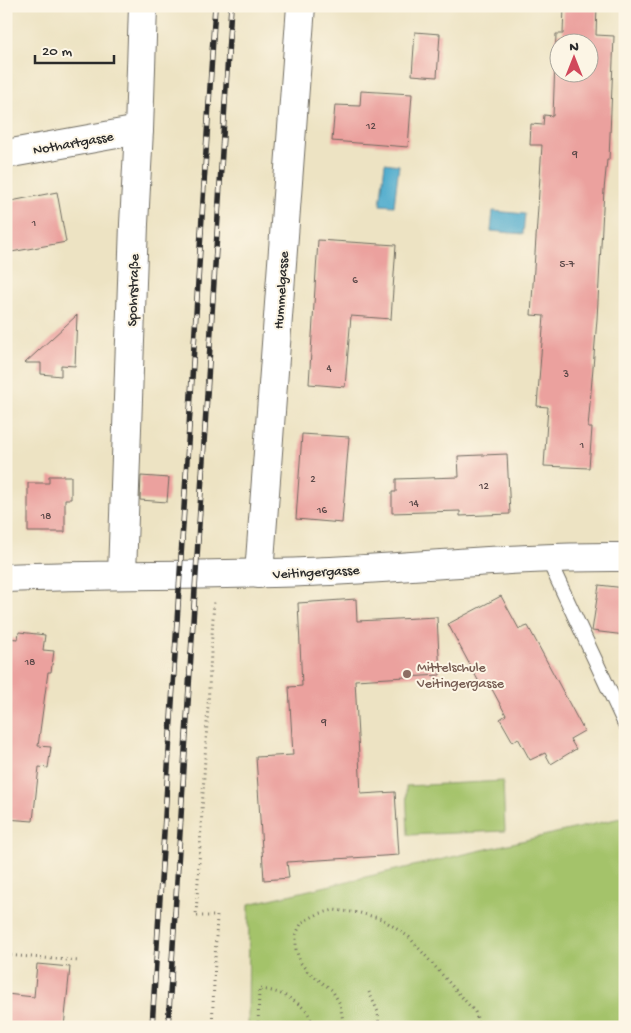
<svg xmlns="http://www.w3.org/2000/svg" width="631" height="1033" viewBox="0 0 631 1033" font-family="'Gochi Hand',sans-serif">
	<rect width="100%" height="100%" fill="#fcf5e5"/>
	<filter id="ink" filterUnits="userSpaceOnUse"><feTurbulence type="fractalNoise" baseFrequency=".02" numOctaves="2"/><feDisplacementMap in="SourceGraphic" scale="10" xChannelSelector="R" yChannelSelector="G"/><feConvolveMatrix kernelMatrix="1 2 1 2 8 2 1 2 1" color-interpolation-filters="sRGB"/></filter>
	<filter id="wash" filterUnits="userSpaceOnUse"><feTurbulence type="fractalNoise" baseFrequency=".0096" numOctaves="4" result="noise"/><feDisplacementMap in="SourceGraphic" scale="20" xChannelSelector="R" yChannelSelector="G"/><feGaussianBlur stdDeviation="1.12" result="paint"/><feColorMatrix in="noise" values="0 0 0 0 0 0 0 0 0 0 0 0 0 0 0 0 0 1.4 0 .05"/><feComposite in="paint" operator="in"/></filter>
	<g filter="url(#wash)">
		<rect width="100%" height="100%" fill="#ede3c3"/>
		<path fill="#a4c36a" stroke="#68774a" d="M503,781l2,50 -97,4 -2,-49z
			M625,817v210h-377l1,-123z"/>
		<path fill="#4faccd" stroke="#3d6c7c" d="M385,163l14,2 -5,41 -14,-1z
			M493,211l32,3 -2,20 -32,-3z"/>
		<g id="blocks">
			<path fill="#eba19e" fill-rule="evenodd" d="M564,6h33l-1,29 18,1 -5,124h-2l-3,30 -7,129 -9,109h4l-3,40 -45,-2 4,-59 -11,-1 7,-90 -13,-1 11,-170h-12l1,-21 12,1 1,-10 9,1 3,-82h7zM558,42h30v30h-30z
				M415,32l25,2 -3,43 -25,-2z
				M361,91l51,3 -4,53 -76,-6 3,-36 25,1z
				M57,192l9,50 -60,11v-51z
				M318,240l78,5 -5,74 -40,-3 -6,71 -36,-3z
				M77,315l-2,51 -14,-1v11l-20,-2v-11h-16z
				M302,434l47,3 -7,86 -46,-4z
				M507,454l3,60 -50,2v-5l-68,2v-21h4v-13l63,-2 -1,-21z
				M49,476h22v23h-6v33h-37v-49h21z
				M141,476l28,2 -2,24 -27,-2z
				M599,585l26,3v47l-33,-4z
				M501,596l18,33 9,-3 56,105 -14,8 6,10 -25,15 -6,-11 -15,7 -12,-22 -5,4 -13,-23 6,-4 -19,-35 -7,4 -32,-60z
				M356,599l1,22 80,-4 3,58 -85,5 6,114 34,-2 4,63 -112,7 2,16 -25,2 -8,-123 37,-2 -4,-68 13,-1 -4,-83z
				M19,632l26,3 -2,15 11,1 -3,21h-3l-10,74 13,1 -3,21 -9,-1 -6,54 -27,-2v-181l12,1z
				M37,964l33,3 -6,60h-58v-33l28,3z"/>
		</g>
	</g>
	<g filter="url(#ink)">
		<use href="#blocks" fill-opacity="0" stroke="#6f6b60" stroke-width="1"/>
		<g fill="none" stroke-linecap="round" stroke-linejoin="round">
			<g stroke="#6f6b60" stroke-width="16">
				<path id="lane" d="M547,557l78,167"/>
			</g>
			<g stroke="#6f6b60" stroke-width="30">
				<path id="street" d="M6,154l133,-24
					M259,574l42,-568"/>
			</g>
			<g stroke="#6f6b60" stroke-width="30">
				<path id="secondary" d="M122,574l12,-350 5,-94 4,-124
					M6,578c108,-4 217,-2 325,-7 98,-5 196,-15 294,-14"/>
			</g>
			<path stroke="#6f6b60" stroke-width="3" stroke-dasharray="1 4" stroke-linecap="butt" d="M6,955l74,6
				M369,992l9,20 1,15
				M212,1027l5,-111h-21l18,-316
				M258,1027l1,-38c17,1 36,9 48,23 3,4 5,10 7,15
				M344,1027l-4,-23 -8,-14 -25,-19 -7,-9 -4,-13v-15l6,-12 16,-8 16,-4 26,3 22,6 27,18 66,75 5,15"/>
			<use href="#lane" stroke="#fff" stroke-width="14"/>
			<use href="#street" stroke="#fff" stroke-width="28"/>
			<use href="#secondary" stroke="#fff" stroke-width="28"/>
			<g stroke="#2b2b2b" stroke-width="5.5">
				<path id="rail" d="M152,1027l63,-1021
					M168,1027l63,-1021"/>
			</g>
			<use href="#rail" stroke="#fcf5e5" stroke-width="4" stroke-dasharray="11" stroke-linecap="butt"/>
		</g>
	</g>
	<circle fill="#8d6e63" stroke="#fcf5e5" stroke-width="2" cx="407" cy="674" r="5"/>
	<g text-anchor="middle" stroke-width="4" stroke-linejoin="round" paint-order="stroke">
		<g font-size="11" fill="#5b4848">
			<text x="371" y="129">12</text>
			<text x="575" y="157">9</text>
			<text x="34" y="226">1</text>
			<text x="567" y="267">5-7</text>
			<text x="355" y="283">6</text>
			<text x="329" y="371">4</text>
			<text x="566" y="377">3</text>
			<text x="582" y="448">1</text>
			<text x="313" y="482">2</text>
			<text x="484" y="489">12</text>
			<text x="414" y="506">14</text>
			<text x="322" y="513">16</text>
			<text x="46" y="519">18</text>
			<text x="30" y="665">18</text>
			<text x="324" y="725">9</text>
		</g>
		<g font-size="14" fill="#2b2b2b" stroke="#fcf5e5">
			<text transform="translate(73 142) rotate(-10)" y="5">Nothartgasse</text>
			<text transform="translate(132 290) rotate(-88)" y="5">Spohrstraße</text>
			<text transform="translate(280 290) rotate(-86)" y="5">Hummelgasse</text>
			<text transform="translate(316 571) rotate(-3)" y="5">Veitingergasse</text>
		</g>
		<g font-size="14" fill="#785e54" stroke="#fcf5e5" text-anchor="start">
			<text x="417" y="671">Mittelschule<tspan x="417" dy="16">Veitingergasse</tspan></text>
		</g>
	</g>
	<rect width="631" height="1033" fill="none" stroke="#fcf5e5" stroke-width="25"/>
	<g transform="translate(574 58)"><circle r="24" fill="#fcf5e5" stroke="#a8a49b"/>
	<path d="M0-4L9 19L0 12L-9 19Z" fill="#d1495b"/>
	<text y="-8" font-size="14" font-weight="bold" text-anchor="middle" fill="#2b2b2b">N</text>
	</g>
	<path d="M35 55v8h79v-8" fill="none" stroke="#2b2b2b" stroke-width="2.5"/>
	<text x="42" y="55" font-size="15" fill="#2b2b2b" stroke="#fcf5e5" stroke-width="4" paint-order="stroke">20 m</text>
</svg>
